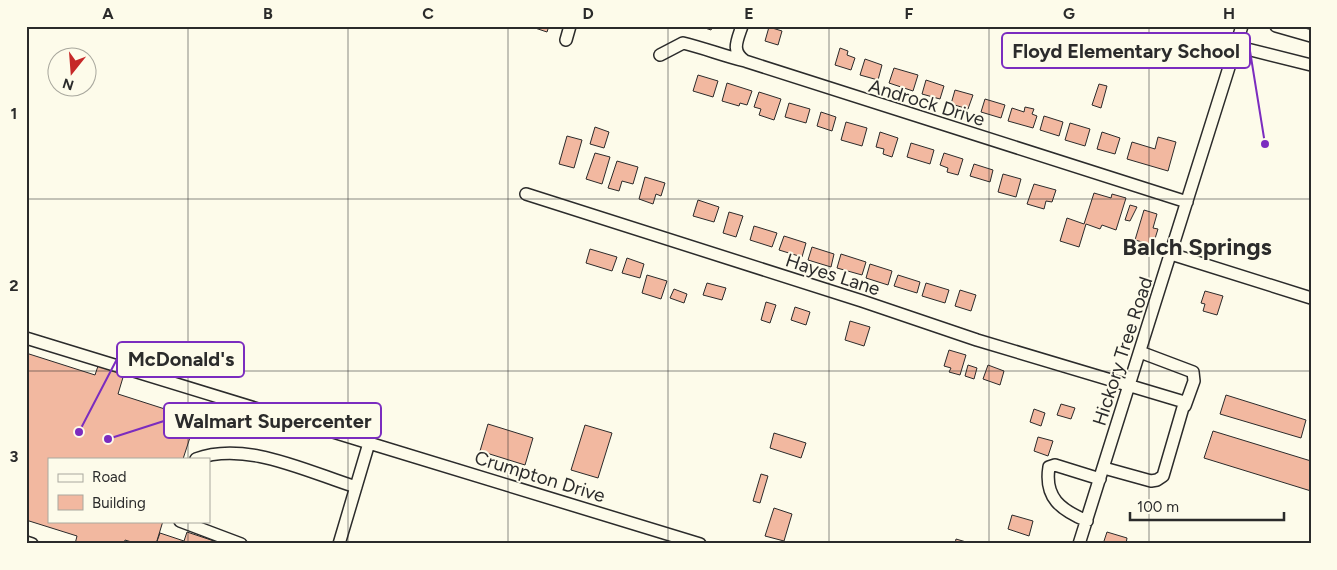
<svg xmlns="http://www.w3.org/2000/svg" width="1337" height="570" viewBox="0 0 1337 570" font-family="Figtree,sans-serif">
	<rect width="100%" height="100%" fill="#fdfbea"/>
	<path fill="#f2b8a0" stroke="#2b2b2b" d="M529,26h20l-2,6z
		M699,26h14l-2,4z
		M769,27l13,4 -4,14 -13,-4z
		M840,48l8,3 -1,4 8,3 -4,12 -16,-5z
		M865,59l17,6 -4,15 -18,-5z
		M894,68l24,7 -5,16 -24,-8z
		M698,75l20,6 -5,16 -20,-6z
		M926,80l18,6 -4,13 -18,-5z
		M727,83l25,8 -5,14 -7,-2 -1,3 -17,-5z
		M1099,84l8,2 -6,22 -9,-3z
		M955,90l18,5 -5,14 -17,-5z
		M759,92l22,7 -7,21 -15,-5 2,-6 -7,-2z
		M985,99l20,6 -4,13 -20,-6z
		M789,103l21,6 -4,14 -21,-6z
		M1025,107l9,2 -2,5 5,2 -4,12 -25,-7 4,-13 12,4z
		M821,112l15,5 -4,14 -15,-5z
		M1044,116l19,6 -4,14 -19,-6z
		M846,122l21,6 -5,18 -21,-6z
		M1070,123l20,6 -5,17 -20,-6z
		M595,127l14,5 -5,16 -14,-4z
		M880,132l18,6 -6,19 -9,-3 1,-5 -8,-2z
		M1102,132l18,6 -5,16 -18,-5z
		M567,136l15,4 -8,28 -15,-4z
		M1158,137l18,5 -8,29 -41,-12 5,-17 23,7z
		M911,143l23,7 -4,14 -23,-7z
		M595,153l15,4 -8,27 -16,-5z
		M944,153l19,6 -5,16 -11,-3 1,-4 -8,-3z
		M617,161l21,6 -5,17 -11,-3 -3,10 -11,-3z
		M974,164l19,6 -3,12 -20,-6z
		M1003,174l18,5 -5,18 -18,-5z
		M645,177l20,6 -4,13 -5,-2 -3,10 -14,-5z
		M1034,184l22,6 -4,12 -6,-1 -2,8 -17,-5z
		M1094,193l17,5 1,-4 14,4 -10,32 -14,-5 -2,4 -14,-5 -7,23 -19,-6 7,-23 17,6z
		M698,200l21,7 -5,15 -21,-6z
		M1130,205l7,2 -7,14 -5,-1z
		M1144,210l13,4 -4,14 5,1 -5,16 -18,-5z
		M729,212l14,4 -7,21 -13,-4z
		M754,226l23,7 -5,14 -22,-7z
		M784,236l22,7 -4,14 -23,-7z
		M812,247l22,7 -3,13 -23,-7z
		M590,249l27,8 -5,14 -26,-8z
		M841,254l25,8 -4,13 -25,-7z
		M627,258l17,6 -4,14 -18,-5z
		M870,264l22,7 -4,14 -22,-7z
		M647,275l20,6 -6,18 -19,-6z
		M898,275l22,7 -3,11 -23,-7z
		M707,283l19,5 -4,12 -19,-5z
		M926,283l23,7 -4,13 -23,-7z
		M674,289l13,5 -3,9 -14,-5z
		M960,290l16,5 -5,16 -16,-5z
		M1205,291l18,5 -6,19 -14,-4 2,-7 -4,-1z
		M766,302l10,3 -6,18 -9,-3z
		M795,307l15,5 -4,13 -15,-5z
		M850,321l20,6 -6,19 -19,-6z
		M949,350l17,5 -6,20 -11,-3 2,-4 -7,-2z
		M26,353l69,22 3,-9 26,8 -6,20 78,25 -13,40h-134v62h114l-7,23h-18l-13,-4 -1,4h-49l2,-8 -51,-16z
		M968,365l9,3 -3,11 -9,-3z
		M988,365l16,6 -4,14 -17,-6z
		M1226,395l80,25 -5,18 -81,-24z
		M1061,404l14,4 -4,11 -14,-4z
		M1034,409l11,4 -4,13 -11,-4z
		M488,424l45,14 -8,27 -45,-14z
		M585,425l27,8 -14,45 -27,-8z
		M1213,431l98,30v30l-107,-33z
		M774,433l32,10 -5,15 -31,-10z
		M1038,437l15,4 -5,15 -14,-5z
		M761,474l7,2 -8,27 -7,-2z
		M774,508l18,6 -8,27 -19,-5z
		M1012,515l21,6 -4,15 -21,-7z
		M187,532l36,12h-67l4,-11 24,8z
		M1107,532l20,6 -1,6h-23z
		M956,539l17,5h-18z"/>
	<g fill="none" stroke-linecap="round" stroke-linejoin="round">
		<g stroke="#2b2b2b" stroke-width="14">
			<path id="minor" d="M742,26c-5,15 -11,25 3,35
				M1276,26l35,10
				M566,40l4,-14
				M1235,46l76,19
				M660,55l23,-12c21,5 41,13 62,18l442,141
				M526,194l336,107 115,39 204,61 3,3 -21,72 -6,4 -6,1 -47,-13
				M1171,254l140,44
				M26,338l343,105 -30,101
				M1140,352l53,20 1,9 -9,25
				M369,443l331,101
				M196,459c49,-19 112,13 160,28
				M180,521l61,23
				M1087,521c-26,-11 -43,-23 -38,-54l6,-2 45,14
				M26,542l6,2
				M1079,544l163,-518"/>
		</g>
		<use href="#minor" stroke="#fdfbea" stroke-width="11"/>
	</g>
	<path fill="none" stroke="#2b2b2b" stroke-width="1" stroke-opacity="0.55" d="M188,26v433M348,26v518M508,26v518M668,26v518M829,26v518M989,26v518M1149,26v518M26,199h1285M26,371h1285M188,521v23"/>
	<g text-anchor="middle" stroke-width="4" stroke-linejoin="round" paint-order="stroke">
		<g font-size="19" fill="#2b2b2b" stroke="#fdfbea">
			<text transform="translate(927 102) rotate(17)" y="7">Androck Drive</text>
			<text transform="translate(833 274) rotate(18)" y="7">Hayes Lane</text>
			<text transform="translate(1122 351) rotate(-72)" y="7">Hickory Tree Road</text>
			<text transform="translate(540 476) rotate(17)" y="7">Crumpton Drive</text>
		</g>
		<g font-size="24" font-weight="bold" fill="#2b2b2b" stroke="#fdfbea">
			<text x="1197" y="255">Balch Springs</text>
		</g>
	</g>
	<path fill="none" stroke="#7b2cbf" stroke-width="2" d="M1265 144L1250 51M79 432L117 359M108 439L164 421"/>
	<g fill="#7b2cbf" stroke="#fdfbea" stroke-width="2">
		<circle cx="1265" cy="144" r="5"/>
		<circle cx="79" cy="432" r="5"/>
		<circle cx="108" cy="439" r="5"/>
	</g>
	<g fill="#fdfbea" stroke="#7b2cbf" stroke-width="2">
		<rect x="1002" y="33" width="248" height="35" rx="5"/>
		<rect x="117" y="342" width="127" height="35" rx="5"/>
		<rect x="164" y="403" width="217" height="35" rx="5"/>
	</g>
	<g font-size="20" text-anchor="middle" font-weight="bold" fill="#2b2b2b">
		<text x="1126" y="58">Floyd Elementary School</text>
		<text x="181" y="366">McDonald's</text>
		<text x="273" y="428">Walmart Supercenter</text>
	</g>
	<rect width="1337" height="570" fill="none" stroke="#fdfbea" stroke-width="55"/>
	<rect x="48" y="458" width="162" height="65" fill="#fdfbea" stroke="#a9a89e"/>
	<rect x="58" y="474" width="25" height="8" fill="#fdfbea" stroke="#a9a89e"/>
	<text x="92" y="482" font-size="15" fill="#2b2b2b">Road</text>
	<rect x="58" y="495" width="25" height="15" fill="#f2b8a0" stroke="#a9a89e"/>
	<text x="92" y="508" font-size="15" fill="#2b2b2b">Building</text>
	<g transform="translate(72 72) rotate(197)"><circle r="24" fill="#fdfbea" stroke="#a9a89e"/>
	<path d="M0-4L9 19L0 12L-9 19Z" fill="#c62828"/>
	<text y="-8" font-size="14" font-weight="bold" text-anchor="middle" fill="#2b2b2b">N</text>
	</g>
	<path d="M1130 512v8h154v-8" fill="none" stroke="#2b2b2b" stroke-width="2.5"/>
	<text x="1137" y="512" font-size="15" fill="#2b2b2b" stroke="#fdfbea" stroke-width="4" paint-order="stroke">100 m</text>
	<rect x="28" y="28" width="1282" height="514" fill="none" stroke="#2b2b2b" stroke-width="2"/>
	<g font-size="16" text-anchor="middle" font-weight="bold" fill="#2b2b2b">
		<text x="108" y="19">A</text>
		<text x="268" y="19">B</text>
		<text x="428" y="19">C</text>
		<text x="588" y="19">D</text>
		<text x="749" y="19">E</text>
		<text x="909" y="19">F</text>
		<text x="1069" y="19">G</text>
		<text x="1229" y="19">H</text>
		<text x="14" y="119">1</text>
		<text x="14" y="291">2</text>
		<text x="14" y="462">3</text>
	</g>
</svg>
